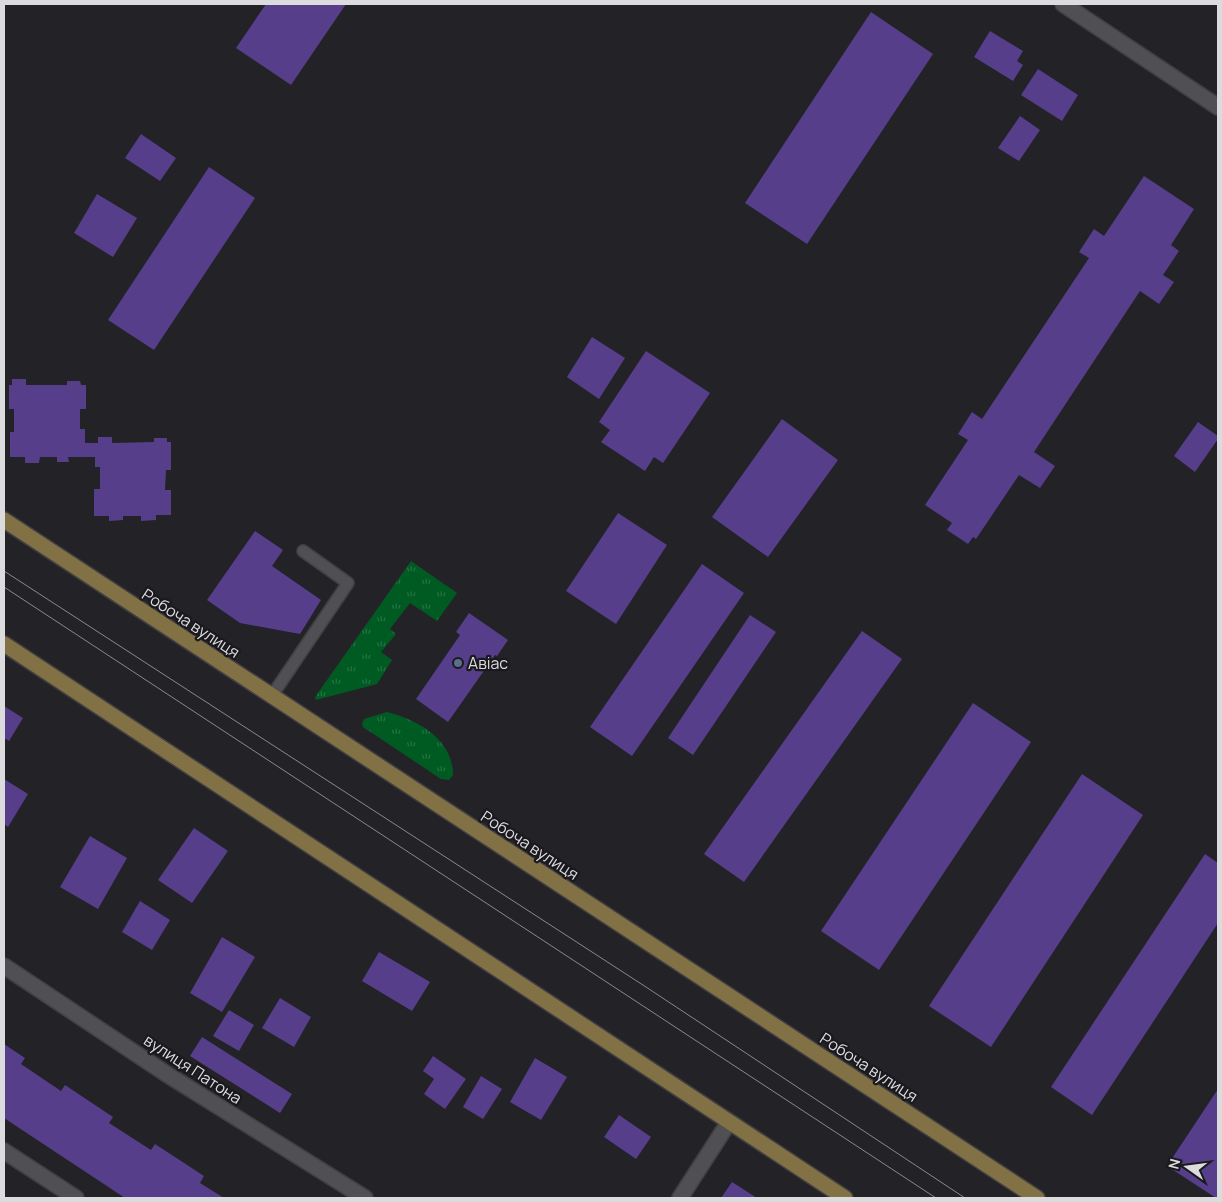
<svg xmlns="http://www.w3.org/2000/svg" width="1222" height="1202" viewBox="0 0 1222 1202" font-family="Manrope,sans-serif">
	<defs>
		<pattern id="grass-tufts" width="24" height="20" patternUnits="userSpaceOnUse" patternTransform="scale(1.25)"><rect width="24" height="20" fill="#005b23"/><path d="M3 7l-1-3M5 7V3M7 7l1-3M15 17l-1-3M17 17v-4M19 17l1-3" fill="none" stroke="#257242"/></pattern>
	</defs>
	<rect width="100%" height="100%" fill="#232227"/>
	<path fill="url(#grass-tufts)" d="M411,561l46,32 -20,28 -27,-18 -20,26 6,5 -15,18 11,8 -15,24 -61,16 -1,-3z
		M387,712c31,8 66,27 66,63l-4,5 -8,-1 -78,-52 -1,-3 2,-5z"/>
	<path fill="#563e8b" d="M266,4h80l-55,81 -55,-37z
		M871,12l62,42 -126,190 -62,-41z
		M990,31l33,20 -6,10 6,4 -10,16 -39,-24z
		M1038,69l40,26 -16,26 -41,-26z
		M1020,116l20,14 -21,31 -21,-13z
		M141,134l35,24 -16,23 -35,-23z
		M209,167l46,31 -101,152 -46,-30z
		M1144,176l50,33 -23,36 8,6 -16,24 11,7 -15,22 -19,-13 -106,161 21,14 -15,22 -21,-13 -43,64 -3,-2 -5,7 -21,-14 5,-7 -27,-18 43,-65 -10,-6 14,-22 10,7 107,-161 -10,-6 15,-23 10,7z
		M97,194l40,24 -24,39 -39,-24z
		M592,337l33,21 -26,41 -32,-22z
		M646,351l64,42 -47,70 -9,-6 -9,14 -44,-29 9,-12 -11,-8z
		M12,379h14v6h41v-4h13l1,4h5v24h-6v20h5v14h13v-6h14v6l42,-1v-4h13v4h4v28h-5l-1,20h6v25h-15v5l-15,1v-5h-18v4l-14,1v-5h-15v-27h6v-22h-5v-10h-27l1,5h-12v-5h-17l-1,6h-14v-6h-15v-25h4v-23h-5v-24h3z
		M782,419l56,41 -70,97 -56,-40z
		M1198,422l20,14v3l-23,33 -21,-16z
		M618,513l49,32 -51,79 -50,-33z
		M255,531l28,19 -11,16 49,34 -21,34 -60,-11 -33,-23z
		M702,564l42,29 -112,163 -42,-29z
		M469,613l39,27 -11,16 -2,-1 -47,67 -32,-23 44,-64 -4,-3z
		M750,615l26,17 -83,123 -25,-17z
		M862,631l40,28 -158,223 -40,-28z
		M973,703l58,39 -152,228 -58,-39z
		M4,706l19,12 -14,23 -5,-3z
		M1082,774l61,41 -152,232 -62,-41z
		M4,779l24,15 -20,33 -4,-3z
		M194,828l34,23 -36,52 -34,-23z
		M90,836l37,22 -29,51 -38,-22z
		M1205,854l13,9v60l-126,192 -41,-28z
		M140,901l30,19 -18,30 -30,-18z
		M222,937l33,20 -33,55 -32,-19z
		M379,952l51,30 -18,29 -50,-30z
		M280,998l31,19 -17,30 -32,-19z
		M229,1010l25,15 -15,26 -26,-15z
		M202,1037l90,57 -12,19 -90,-57z
		M4,1044l21,14 -4,6 40,27 4,-6 48,32 -4,6 42,27 4,-6 49,32 -4,7 24,15h-99l-121,-80z
		M433,1056l33,23 -21,30 -21,-15 10,-15 -11,-8z
		M535,1058l32,19 -26,43 -31,-18z
		M481,1076l21,13 -19,30 -20,-12z
		M1218,1089v109h-2l-49,-32z
		M619,1115l32,22 -15,22 -32,-22z
		M732,1182l25,16h-36z"/>
	<g fill="none" stroke-linecap="round" stroke-linejoin="round">
		<g stroke="#3f3e41" stroke-width="14">
			<path id="service" d="M271,697l77,-114 -45,-32"/>
		</g>
		<g stroke="#3f3e41" stroke-width="18">
			<path id="minor" d="M1063,4l155,103
				M4,966l164,109 197,123
				M4,1151l72,47
				M680,1198l49,-76"/>
		</g>
		<g stroke="#3f3e41" stroke-width="18">
			<path id="primary" d="M4,520l1033,678
				M4,644l841,554"/>
		</g>
		<use href="#service" stroke="#504f54" stroke-width="11"/>
		<use href="#minor" stroke="#504f54" stroke-width="15"/>
		<use href="#primary" stroke="#837146" stroke-width="15"/>
		<path stroke="#89888c" stroke-width="1" d="M4,571l642,416 319,211
			M4,587l932,611"/>
	</g>
	<circle fill="#5c6f8a" stroke="#1a191d" stroke-width="2" cx="458" cy="663" r="5"/>
	<g text-anchor="middle" stroke-width="4.5" stroke-linejoin="round" paint-order="stroke">
		<g font-size="16" fill="#dcdbde" stroke="#1a191d">
			<text transform="translate(191 623) rotate(33)" y="6">Робоча вулиця</text>
			<text transform="translate(530 845) rotate(33)" y="6">Робоча вулиця</text>
			<text transform="translate(869 1067) rotate(33)" y="6">Робоча вулиця</text>
			<text transform="translate(193 1069) rotate(33)" y="6">вулиця Патона</text>
		</g>
		<g font-size="16" fill="#dcdbde" stroke="#1a191d" text-anchor="start">
			<text x="468" y="669">Авіас</text>
		</g>
	</g>
	<rect width="1222" height="1202" fill="none" stroke="#dcdbde" stroke-width="10"/>
	<g transform="translate(1187 1167) rotate(284)" stroke="#1a191d" stroke-width="4" paint-order="stroke">
	<path d="M0-4L9 19L0 12L-9 19Z" fill="#dcdbde"/>
	<text y="-8" font-size="14" font-weight="bold" text-anchor="middle" fill="#dcdbde">N</text>
	</g>
</svg>
